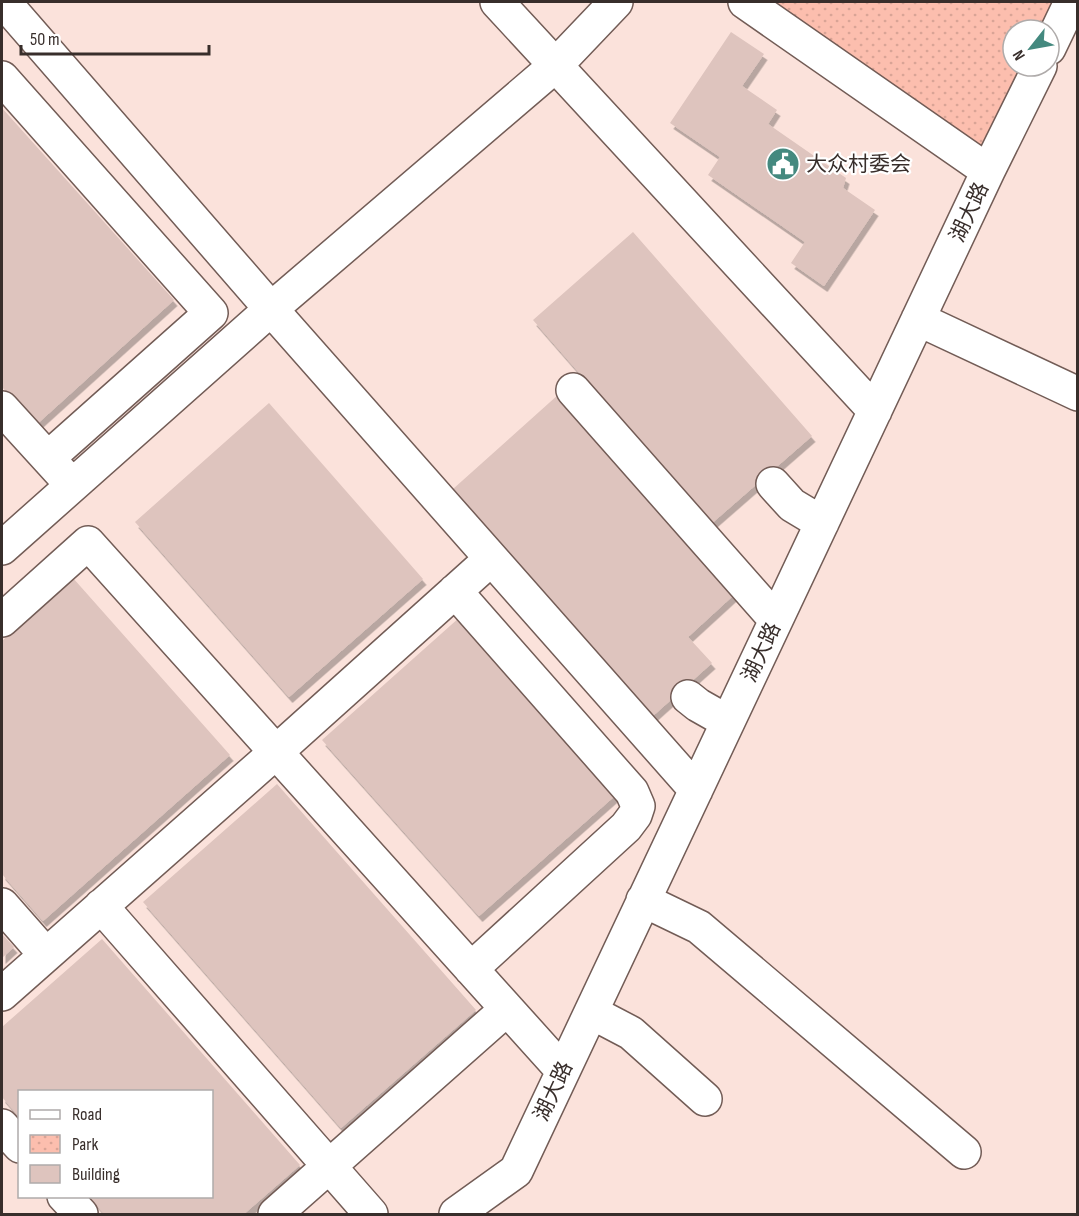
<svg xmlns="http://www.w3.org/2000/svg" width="1079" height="1216" viewBox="0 0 1079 1216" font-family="'Sofia Sans Condensed','Noto Sans SC',sans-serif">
	<defs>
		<pattern id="park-dots" width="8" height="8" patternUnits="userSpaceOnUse" patternTransform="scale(1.5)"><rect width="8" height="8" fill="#fcbeae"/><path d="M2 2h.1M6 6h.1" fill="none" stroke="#d9a496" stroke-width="1.8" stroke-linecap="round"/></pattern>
		<filter id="shadow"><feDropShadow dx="3.5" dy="6" stdDeviation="0" flood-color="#0004"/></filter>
	</defs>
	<rect width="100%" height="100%" fill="#fbe2db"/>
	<path fill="url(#park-dots)" d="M761,2h298l-14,28h-32v36h14l-44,91z"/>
	<path fill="#dec4be" filter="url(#shadow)" d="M731,32l33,22 -22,32 35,24 -9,14 78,54 -3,10 32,22 -51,76 -33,-23 14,-21 -97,-67 12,-18 -50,-34z
		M2,108l172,192 -138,125 -34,-38z
		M633,232l179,204 -101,88 -178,-204z
		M559,394l177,199 -48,44 24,26 -58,52 -201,-226z
		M269,403l154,176 -134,118 -154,-175z
		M73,578l157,177 -187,166 -41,-47v-233z
		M460,617l157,177 -138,122 -157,-176z
		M277,784l199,226 -135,118 -198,-226z
		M2,934l12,13 -12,11z
		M102,939l198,226 -56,49h-140l-15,-18h123v-104h-192v26l-18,-21v-70z"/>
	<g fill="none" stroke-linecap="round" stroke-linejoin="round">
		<g stroke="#725c56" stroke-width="36">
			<path id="minor" d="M4,2l267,307 425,481
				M497,2l378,409
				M745,2l243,169
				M1049,48l22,-46
				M2,78l209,235 -163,145
				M918,319l160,75
				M573,390l203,230
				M2,408l61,67
				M773,484l19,21 30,18
				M2,548l269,-239 285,-244 60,-63
				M455,591l177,201 6,14 -3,9 -9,12 -155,142
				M2,620l86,-77 475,528
				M688,697l10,8 30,17
				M643,900l56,27 265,225
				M2,905l44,50
				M101,906l270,308
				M2,994l274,-242 215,-193
				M591,1012l40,21 74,66
				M2,1126l18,20
				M64,1196l17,18
				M275,1214l232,-205
				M456,1214l60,-43 472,-1000 52,-105"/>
		</g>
		<use href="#minor" stroke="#fff" stroke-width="33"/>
	</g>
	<defs>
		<g id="civic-disc" transform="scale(1.725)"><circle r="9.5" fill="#44897f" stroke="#fff"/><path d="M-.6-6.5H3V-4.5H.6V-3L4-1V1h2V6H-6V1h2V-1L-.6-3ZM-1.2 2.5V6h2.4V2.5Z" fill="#fff"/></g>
	</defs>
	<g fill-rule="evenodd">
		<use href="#civic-disc" x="783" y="164"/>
	</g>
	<g text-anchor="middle" stroke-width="4.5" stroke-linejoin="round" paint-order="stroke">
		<g font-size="21" fill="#382e2b" stroke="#fff" text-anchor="start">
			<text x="806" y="171">大众村委会</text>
		</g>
		<g font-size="21" fill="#382e2b" stroke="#fff">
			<text transform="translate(969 212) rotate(-65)" y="7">湖大路</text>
			<text transform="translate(761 652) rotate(-65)" y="7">湖大路</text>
			<text transform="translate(553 1091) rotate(-65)" y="7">湖大路</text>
		</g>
	</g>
	<rect width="1079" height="1216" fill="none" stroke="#382e2b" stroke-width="6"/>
	<rect x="18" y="1090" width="195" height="108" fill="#ffffff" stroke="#afabaa" stroke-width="1.5"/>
	<rect x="30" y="1110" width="30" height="9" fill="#ffffff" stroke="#afabaa" stroke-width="1.5"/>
	<text x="72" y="1120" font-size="18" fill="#382e2b">Road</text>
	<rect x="30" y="1135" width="30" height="18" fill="url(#park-dots)" stroke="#afabaa" stroke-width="1.5"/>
	<text x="72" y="1150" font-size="18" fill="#382e2b">Park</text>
	<rect x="30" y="1165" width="30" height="18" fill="#dec4be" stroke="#afabaa" stroke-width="1.5"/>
	<text x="72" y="1180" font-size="18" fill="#382e2b">Building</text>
	<g transform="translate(1031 48) rotate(239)"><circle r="28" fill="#ffffff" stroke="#afabaa" stroke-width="1.5"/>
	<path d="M0-4.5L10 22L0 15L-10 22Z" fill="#44897f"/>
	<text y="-9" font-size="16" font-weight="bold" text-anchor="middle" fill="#382e2b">N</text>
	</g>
	<path d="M21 45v9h188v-9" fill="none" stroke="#382e2b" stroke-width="3"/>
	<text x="30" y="45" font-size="18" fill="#382e2b" stroke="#ffffff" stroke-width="4.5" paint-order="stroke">50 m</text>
</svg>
